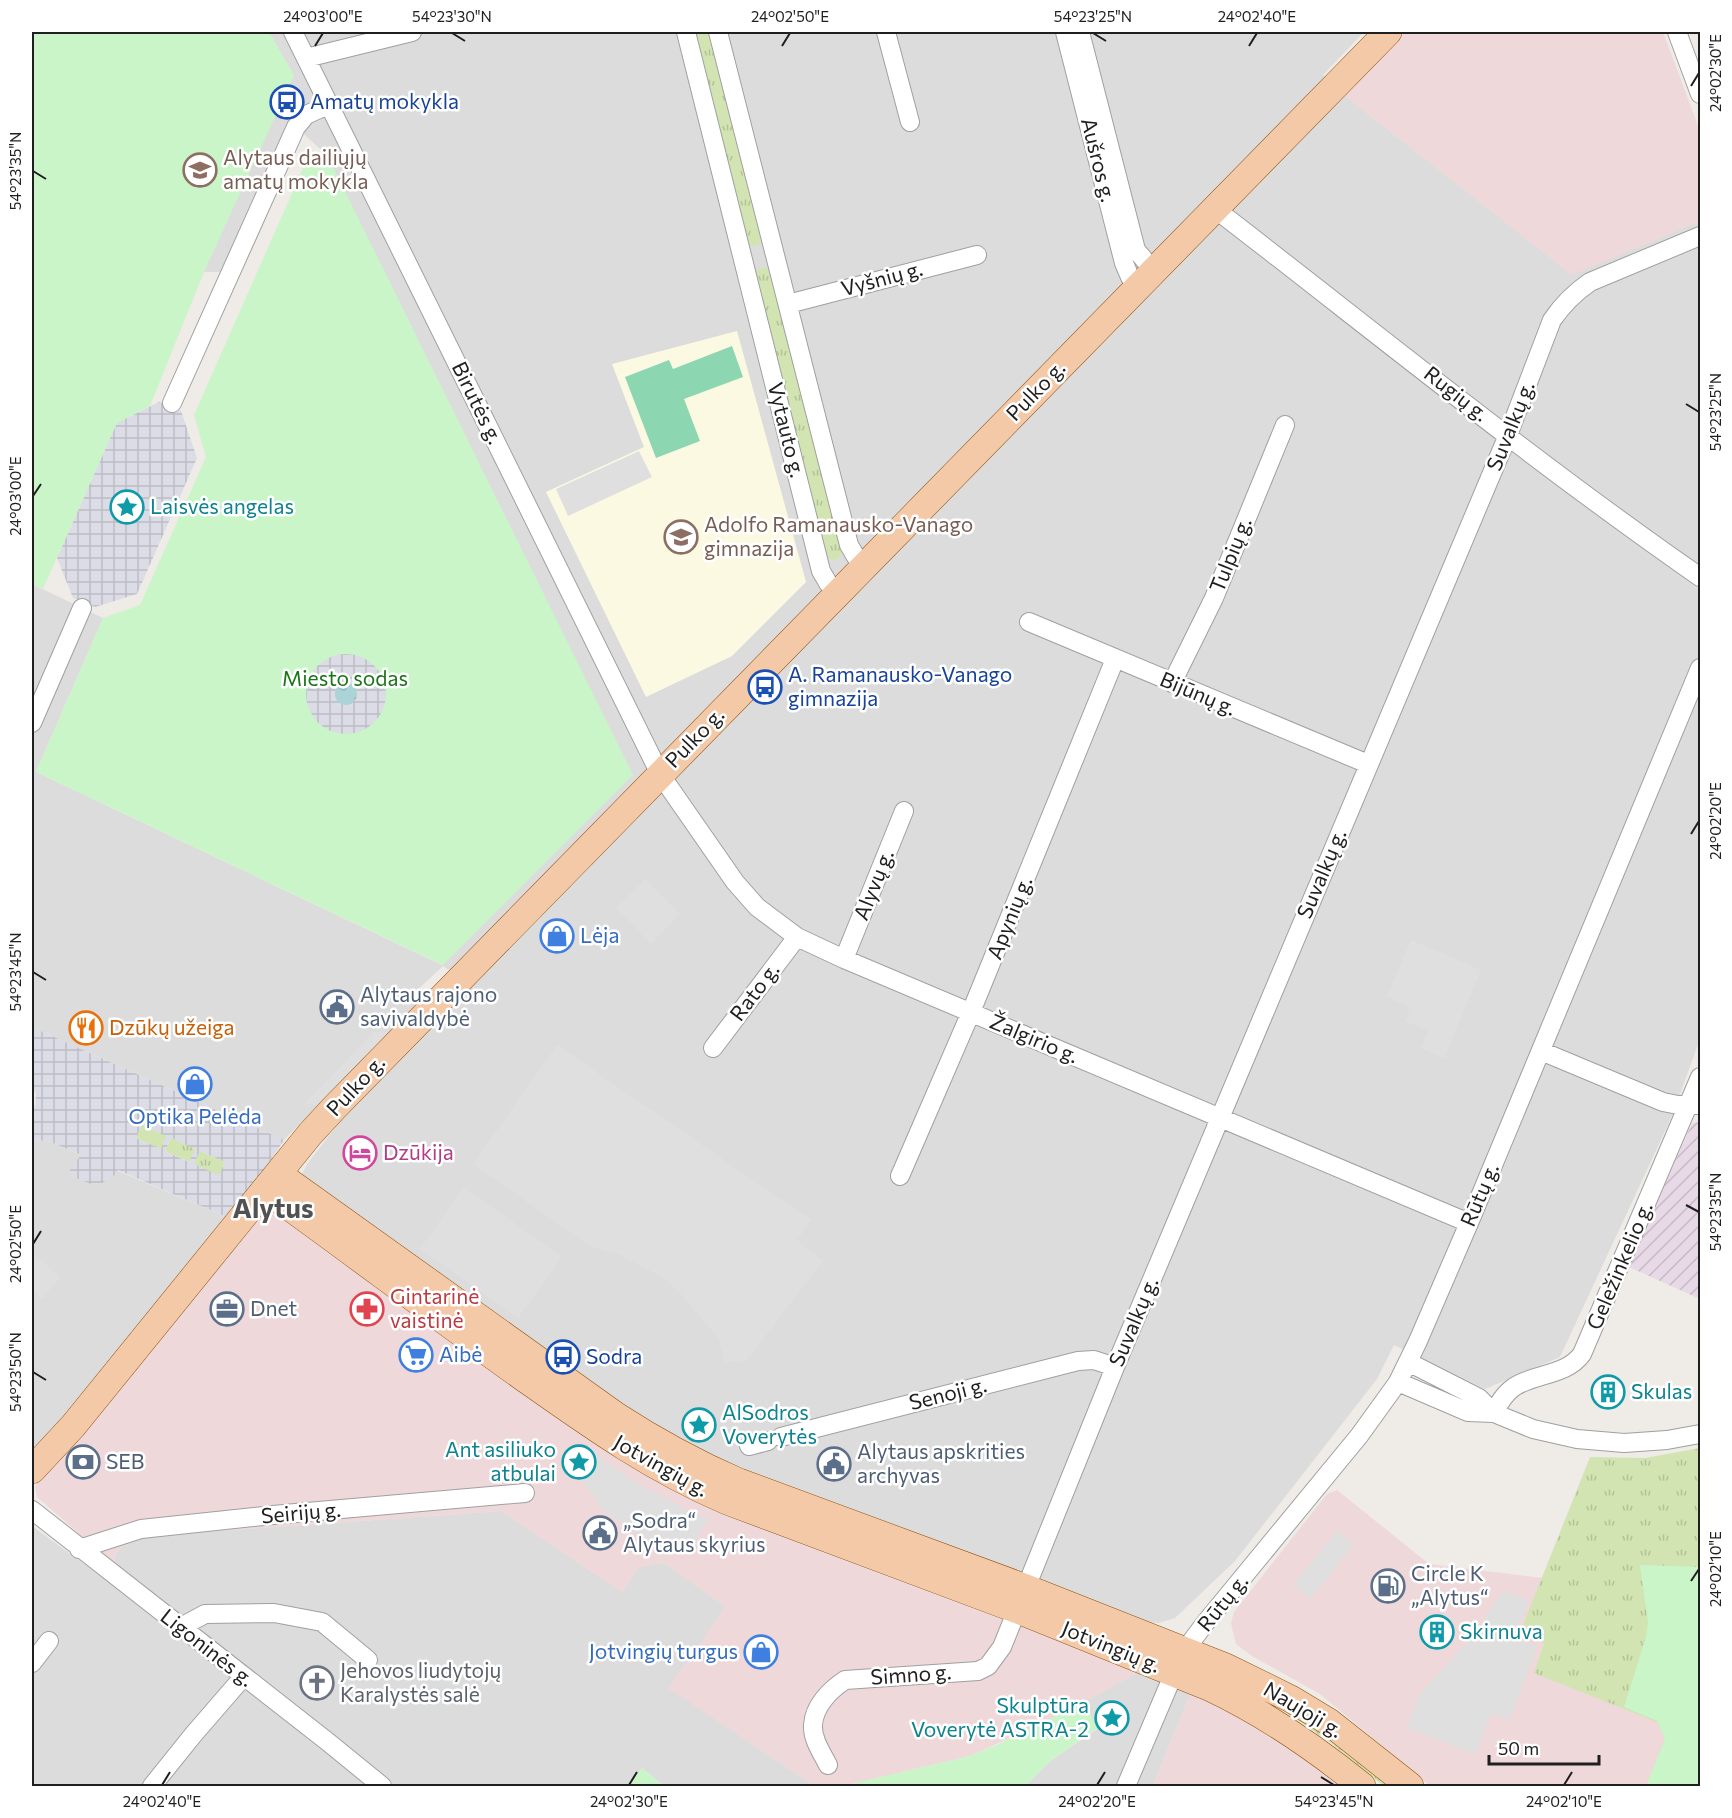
<svg xmlns="http://www.w3.org/2000/svg" width="1732" height="1818" viewBox="0 0 1732 1818" font-family="Commissioner,sans-serif">
	<defs>
		<pattern id="industrial-furrows" width="10" height="10" patternUnits="userSpaceOnUse" patternTransform="scale(1.5)"><rect width="10" height="10" fill="#e8d9e7"/><path d="M-1 1l2-2M0 10L10 0M9 11l2-2" fill="none" stroke="#c7bac6"/></pattern>
		<pattern id="grass-tufts" width="24" height="20" patternUnits="userSpaceOnUse" patternTransform="scale(1.5)"><rect width="24" height="20" fill="#d1e4b1"/><path d="M3 7l-1-3M5 7V3M7 7l1-3M15 17l-1-3M17 17v-4M19 17l1-3" fill="none" stroke="#b3c398"/></pattern>
		<pattern id="plaza-grid" width="8" height="8" patternUnits="userSpaceOnUse" patternTransform="scale(1.5)"><rect width="8" height="8" fill="#dbdce5"/><path d="M0 4h8M4 0v8" fill="none" stroke="#bcbcc4"/></pattern>
		<pattern id="water-ripples" width="26" height="14" patternUnits="userSpaceOnUse" patternTransform="scale(1.5)"><rect width="26" height="14" fill="#abd4d9"/><path d="M2 4q2-2 4 0t4 0M15 11q2-2 4 0t4 0" fill="none" stroke="#93b6ba"/></pattern>
	</defs>
	<rect width="100%" height="100%" fill="#efebe7"/>
	<path fill="#dddcdd" d="M173,32h1191l-41,43 21,20 227,179 129,-53v818l-28,77 -112,241 -75,32 -91,-44 -17,34 -142,182 -60,57 -16,5 -14,-1 -381,-140 -127,-61 -336,-245 6,-12 39,-50 125,-128 -28,-20 -31,29 7,7 -135,138 -252,-113v-443l71,34 -67,154 406,193 -113,-808 -33,-30 -66,145h-26z
		M32,1140l16,1 183,78 -199,236z
		M501,1511l121,81 16,-24 25,-6 63,45 -57,81 146,98h-151l-22,-18 -13,18h-597v-260l70,51 11,-13 3,-11 7,-7 26,-10z
		M1142,1670l49,22 -38,94h-128l24,-24 48,-33 -13,-27z"/>
	<path fill="#eed8d9" d="M1405,32h258l37,99v90l-128,54 -228,-180z
		M280,1211l327,233 535,226 -71,40 -101,46 -127,30h-28l-147,-98 58,-81 -63,-45 -25,6 -16,24 -121,-81 -352,25 -26,10 -7,7 -3,10 -76,-66 -2,-10 2,-6 122,-141 100,-120 6,-5z
		M1337,1490l92,74 114,14 -22,52 23,12 80,65 33,14 8,18 -19,47h-216l-110,-92 -68,-38 -16,-12 -5,-21 3,-11 93,-118z
		M1191,1692l64,30 91,64h-193z"/>
	<path fill="url(#industrial-furrows)" d="M1700,1122v177l-71,-32 63,-144z"/>
	<path fill="#fcf9e3" d="M737,331l69,251 -74,74 -86,41 -100,-205 98,-45 -32,-83z"/>
	<path fill="url(#grass-tufts)" d="M692,32h17l53,207 -1,4 -6,3h-6l-3,-3z
		M766,267l4,2 72,282 -2,7 -7,2 -5,-2 -2,-5 -73,-280 3,-3z
		M142,1124l25,12 -6,13 -25,-11z
		M171,1138l25,11 -6,13 -25,-11z
		M200,1151l25,11 -6,14 -25,-12z
		M1700,1448v338h-54l19,-47 -8,-17 -123,-49 10,-30 -23,-13 69,-173 55,1z
		M1281,1709l46,28 64,49h-7l-53,-43z"/>
	<path fill="#caf5c8" d="M32,32h237l25,43 -90,197 -54,134 -33,17 -74,166 -11,-5z
		M328,157l305,618 -190,190 -407,-193 67,-154 37,-13 66,-148 -12,-42 111,-251z
		M1640,1565l60,2v219h-54l19,-47 -8,-18 -33,-14 22,-70 2,-15z
		M1084,1702l13,26 -48,34 -24,24h-182l127,-30 29,-12z
		M642,1768l22,18h-35z"/>
	<path fill="#8cd7b1" d="M732,346l11,31 -59,22 16,42 -44,17 -31,-81 44,-17 4,9z"/>
	<path fill="#dfdfdf" d="M639,451l13,26 -84,39 -12,-27z
		M645,879l35,35 -29,30 -35,-36z
		M1411,940l70,30 -37,88 -23,-10 7,-17 -23,-10 5,-14 -23,-10z
		M390,1031l-73,74 -13,-1 70,-72z
		M557,1045l254,175 -14,20 26,21 -76,99 -22,2 -7,-24 -38,-45 -16,-15 -47,-24 -26,-7 -118,-83z
		M464,1187l98,70 -44,61 -98,-69z
		M32,1252l28,25 -18,22 -10,-8z
		M590,1451l50,34 53,28 16,6 -20,30 -17,-11 -9,13 -61,-42 -26,-37z
		M1337,1531l17,14 -44,54 -17,-14z
		M1504,1591l25,10 -15,36 23,10 -28,73 -18,-6 -16,40 -68,-26 12,-34 59,-62 11,-22z"/>
	<path fill="url(#plaza-grid)" fill-rule="evenodd" d="M159,402l22,9 16,47 -60,136 -42,13 -22,-9 -16,-40 60,-135z
		M306 694a40 40 0 1 1 80 0a40 40 0 1 1-80 0Z
		M32,1027l252,113 -53,79 -113,-49 -5,7 -11,6 -11,1 -15,-6 -8,-5 13,-18 -33,-14 -16,-1v-44l3,12 1,-15 -4,-6zM142,1125l24,11 -5,13 -25,-11zM171,1138l24,11 -6,13 -24,-11zM200,1151l25,11 -6,13 -25,-11z"/>
	<path fill="url(#water-ripples)" d="M335 694a11 11 0 1 1 22 0a11 11 0 1 1-22 0Z"/>
	<g fill="none" stroke-linecap="round" stroke-linejoin="round">
		<g stroke="#a0a0a0" stroke-width="20">
			<path id="street" d="M293,32l367,742 75,108 22,25 40,30 47,22 625,264
				M686,32l135,539 7,12 10,9
				M718,32l131,513 7,12 9,8
				M886,32l24,90
				M1065,32l59,231 6,14 8,9
				M1080,32l56,218 17,20
				M1677,32l23,62
				M306,58l106,-26
				M1214,208c161,124 319,253 486,369
				M788,304l189,-49
				M172,403l124,-276 10,-12 24,-11
				M1029,622l339,142
				M1172,683l42,-85 71,-173
				M32,723l50,-115
				M844,959l60,-148
				M713,1048l84,-111
				M1541,1051l122,51 15,3h21
				M900,1176l71,-164 144,-353
				M1408,1362l71,36 15,15
				M1398,1382l70,30 26,1 39,16 44,10 47,4 43,-3 33,-6
				M1494,1413c5,-10 10,-19 20,-26 21,-14 52,-11 68,-33l118,-277
				M781,1437l297,-76 16,-1 21,7
				M749,1446l19,-5
				M32,1510l296,232 54,44
				M79,1549l62,-20 132,-14 252,-22
				M181,1627l24,-13 69,-1 48,9 46,38
				M32,1663l17,-22
				M828,1765c-6,-12 -16,-26 -15,-40 1,-19 17,-35 32,-45l133,-9 10,-5 14,-19 113,-280 393,-932 44,-115c11,-16 22,-27 38,-38l110,-46
				M152,1786l41,-51 51,-59
				M1126,1786l48,-113 11,-23 21,-28 153,-186 39,-54 20,-41 51,-118 231,-555"/>
		</g>
		<g stroke="#8d530e" stroke-width="28">
			<path id="primary" d="M278,1174l337,241c40,26 80,48 124,67l287,106 200,79 65,32 38,23 81,64
				M266,1190c85,61 169,125 255,186 68,48 129,92 206,125l291,109 193,78c55,26 104,60 151,98
				M32,1470l41,-44 237,-292 24,-26 1054,-1076"/>
		</g>
		<use href="#street" stroke="#fff" stroke-width="18"/>
		<use href="#primary" stroke="#f4c9a7" stroke-width="27"/>
	</g>
	<path fill="none" stroke="#1f1f1f" stroke-width="2" d="M452,33l13,8M1093,33l13,8M315,46l8,-13M782,46l8,-13M1249,46l8,-13M1691,86l8,-13M33,171l13,8M1686,404l13,8M33,496l8,-12M1691,834l8,-13M33,972l13,8M1686,1205l13,7M33,1244l8,-13M33,1372l13,8M1691,1581l8,-12M1321,1777l13,8M162,1785l8,-13M629,1785l8,-13M1097,1785l8,-13M1564,1785l8,-13"/>
	<defs>
		<g id="bus-ring" transform="scale(1.725)"><circle r="9.5" fill="#fff" stroke="#1a4fb4" stroke-width="1.5"/><path d="M-5-6H5V4H4V6H2V4H-2V6H-4V4H-5ZM-3.5-4V0h7V-4ZM-3.5 1.2v1.5H-2V1.2ZM2 1.2v1.5H3.5V1.2Z" fill="#1a4fb4"/></g>
		<g id="school-ring" transform="scale(1.725)"><circle r="9.5" fill="#fff" stroke="#8d6e63" stroke-width="1.5"/><path d="M0-5L7-2L0 1L-7-2ZM-4 1L0 2.5L4 1V4Q0 6-4 4Z" fill="#8d6e63"/></g>
		<g id="sight-ring" transform="scale(1.725)"><circle r="9.5" fill="#fff" stroke="#0f9aa8" stroke-width="1.5"/><path d="M0-6L1.8-2.2L6-1.7L2.9 1.2L3.7 5.4L0 3.3L-3.7 5.4L-2.9 1.2L-6-1.7L-1.8-2.2Z" fill="#0f9aa8"/></g>
		<g id="shop-ring" transform="scale(1.725)"><circle r="9.5" fill="#fff" stroke="#3f7fe0" stroke-width="1.5"/><path d="M-5-2.5h2.3a2.7 3.5 0 0 1 5.4 0H5L5.5 6h-11ZM-1.5-2.5h3a1.5 2.3 0 0 0-3 0Z" fill="#3f7fe0"/></g>
		<g id="civic-ring" transform="scale(1.725)"><circle r="9.5" fill="#fff" stroke="#5c6f8a" stroke-width="1.5"/><path d="M-.6-6.5H3V-4.5H.6V-3L4-1V1h2V6H-6V1h2V-1L-.6-3ZM-1.2 2.5V6h2.4V2.5Z" fill="#5c6f8a"/></g>
		<g id="restaurant-ring" transform="scale(1.725)"><circle r="9.5" fill="#fff" stroke="#e8710a" stroke-width="1.5"/><path d="M-5-6h1v4h1v-4h1v4h1v-4h1v5L-1.5 .5V6h-2V.5L-5-1ZM5-6V6H3V1.5H1.5Q1.5-4 5-6Z" fill="#e8710a"/></g>
		<g id="hotel-ring" transform="scale(1.725)"><circle r="9.5" fill="#fff" stroke="#d1479c" stroke-width="1.5"/><path d="M-6-4.5h1.5V1H6V5H4.5V3h-9V5H-6ZM-4 0a1.8 1.8 0 1 1 3.6 0ZM.5 0V-2.5h3Q6-2.5 6 0Z" fill="#d1479c"/></g>
		<g id="office-ring" transform="scale(1.725)"><circle r="9.5" fill="#fff" stroke="#5c6f8a" stroke-width="1.5"/><path d="M-6-3h4V-5.5h4V-3h4V5H-6ZM-1-4.5V-3h2v-1.5ZM-6 0V1H6V0Z" fill="#5c6f8a"/></g>
		<g id="pharmacy-ring" transform="scale(1.725)"><circle r="9.5" fill="#fff" stroke="#e0444e" stroke-width="1.5"/><path d="M-2-6h4v4h4v4h-4v4h-4v-4h-4v-4h4Z" fill="#e0444e"/></g>
		<g id="supermarket-ring" transform="scale(1.725)"><circle r="9.5" fill="#fff" stroke="#3f7fe0" stroke-width="1.5"/><path d="M-6-5.5h2.5l.6 2H6L4.5 2H-2.5L-4.4-4H-6ZM-1.5 3.2a1.3 1.3 0 1 0 .1 0ZM3 3.2a1.3 1.3 0 1 0 .1 0Z" fill="#3f7fe0"/></g>
		<g id="building-ring" transform="scale(1.725)"><circle r="9.5" fill="#fff" stroke="#0f9aa8" stroke-width="1.5"/><path d="M-4-6H4V6H1V3H-1V6H-4ZM-2.5-4.3h1.7v1.8h-1.7ZM.8-4.3h1.7v1.8H.8ZM-2.5-1h1.7V.8h-1.7ZM.8-1h1.7V.8H.8Z" fill="#0f9aa8"/></g>
		<g id="bank-ring" transform="scale(1.725)"><circle r="9.5" fill="#fff" stroke="#5c6f8a" stroke-width="1.5"/><path d="M-6-4H6V4H-6ZM0-2.3a2.3 2.3 0 1 0 0 4.6a2.3 2.3 0 1 0 0-4.6Z" fill="#5c6f8a"/></g>
		<g id="fuel-ring" transform="scale(1.725)"><circle r="9.5" fill="#fff" stroke="#5c6f8a" stroke-width="1.5"/><path d="M-5.5-6h7V0h2V4h1.3V-2.5L3-4.5l.8-.8L6-3V5H2.5V1h-1V6h-7ZM-4.2-4.7v3.2H.2V-4.7Z" fill="#5c6f8a"/></g>
		<g id="church-ring" transform="scale(1.725)"><circle r="9.5" fill="#fff" stroke="#6b7280" stroke-width="1.5"/><path d="M-1.2-6h2.4v3.5h3.3v2.4h-3.3V6h-2.4V-.1h-3.3v-2.4h3.3Z" fill="#6b7280"/></g>
	</defs>
	<g fill-rule="evenodd">
		<use href="#bus-ring" x="287" y="102"/>
		<use href="#school-ring" x="200" y="170"/>
		<use href="#sight-ring" x="127" y="507"/>
		<use href="#school-ring" x="681" y="537"/>
		<use href="#bus-ring" x="765" y="687"/>
		<use href="#shop-ring" x="557" y="936"/>
		<use href="#civic-ring" x="337" y="1007"/>
		<use href="#restaurant-ring" x="86" y="1028"/>
		<use href="#shop-ring" x="195" y="1084"/>
		<use href="#hotel-ring" x="360" y="1153"/>
		<use href="#office-ring" x="227" y="1309"/>
		<use href="#pharmacy-ring" x="367" y="1309"/>
		<use href="#supermarket-ring" x="416" y="1355"/>
		<use href="#bus-ring" x="563" y="1357"/>
		<use href="#building-ring" x="1608" y="1392"/>
		<use href="#sight-ring" x="699" y="1425"/>
		<use href="#bank-ring" x="83" y="1462"/>
		<use href="#sight-ring" x="579" y="1462"/>
		<use href="#civic-ring" x="834" y="1464"/>
		<use href="#civic-ring" x="600" y="1533"/>
		<use href="#fuel-ring" x="1388" y="1586"/>
		<use href="#building-ring" x="1437" y="1632"/>
		<use href="#shop-ring" x="761" y="1652"/>
		<use href="#church-ring" x="317" y="1683"/>
		<use href="#sight-ring" x="1112" y="1718"/>
	</g>
	<g text-anchor="middle" stroke-width="5" stroke-linejoin="round" paint-order="stroke">
		<g font-size="21" fill="#164399" stroke="#fff" text-anchor="start">
			<text x="310" y="109">Amatų mokykla</text>
			<text x="788" y="682">A. Ramanausko-Vanago<tspan x="788" dy="24">gimnazija</tspan></text>
			<text x="586" y="1364">Sodra</text>
		</g>
		<g font-size="21" fill="#785e54" stroke="#fff" text-anchor="start">
			<text x="223" y="165">Alytaus dailiųjų<tspan x="223" dy="24">amatų mokykla</tspan></text>
			<text x="704" y="532">Adolfo Ramanausko-Vanago<tspan x="704" dy="24">gimnazija</tspan></text>
		</g>
		<g font-size="21" fill="#1f1f1f" stroke="#fff">
			<text transform="translate(1098 160) rotate(76)" y="7">Aušros g.</text>
			<text transform="translate(882 279) rotate(-15)" y="7">Vyšnių g.</text>
			<text transform="translate(1036 391) rotate(-46)" y="7">Pulko g.</text>
			<text transform="translate(1456 394) rotate(38)" y="7">Rugių g.</text>
			<text transform="translate(477 403) rotate(64)" y="7">Birutės g.</text>
			<text transform="translate(1511 426) rotate(-68)" y="7">Suvalkų g.</text>
			<text transform="translate(786 430) rotate(76)" y="7">Vytauto g.</text>
			<text transform="translate(1231 555) rotate(-68)" y="7">Tulpių g.</text>
			<text transform="translate(1198 694) rotate(23)" y="7">Bijūnų g.</text>
			<text transform="translate(695 738) rotate(-46)" y="7">Pulko g.</text>
			<text transform="translate(1322 874) rotate(-67)" y="7">Suvalkų g.</text>
			<text transform="translate(874 885) rotate(-68)" y="7">Alyvų g.</text>
			<text transform="translate(1010 918) rotate(-68)" y="7">Apynių g.</text>
			<text transform="translate(755 992) rotate(-53)" y="7">Rato g.</text>
			<text transform="translate(1034 1039) rotate(23)" y="7">Žalgirio g.</text>
			<text transform="translate(356 1086) rotate(-47)" y="7">Pulko g.</text>
			<text transform="translate(1480 1195) rotate(-67)" y="7">Rūtų g.</text>
			<text transform="translate(1620 1266) rotate(-67)" y="7">Geležinkelio g.</text>
			<text transform="translate(1134 1322) rotate(-67)" y="7">Suvalkų g.</text>
			<text transform="translate(948 1394) rotate(-14)" y="7">Senoji g.</text>
			<text transform="translate(661 1466) rotate(29)" y="7">Jotvingių g.</text>
			<text transform="translate(301 1513) rotate(-5)" y="7">Seirijų g.</text>
			<text transform="translate(1223 1603) rotate(-51)" y="7">Rūtų g.</text>
			<text transform="translate(1111 1647) rotate(22)" y="7">Jotvingių g.</text>
			<text transform="translate(207 1648) rotate(38)" y="7">Ligoninės g.</text>
			<text transform="translate(911 1675) rotate(-4)" y="7">Simno g.</text>
			<text transform="translate(1303 1710) rotate(31)" y="7">Naujoji g.</text>
		</g>
		<g font-size="21" fill="#0d838f" stroke="#fff" text-anchor="start">
			<text x="150" y="514">Laisvės angelas</text>
			<text x="1631" y="1399">Skulas</text>
			<text x="722" y="1420">AlSodros<tspan x="722" dy="24">Voverytės</tspan></text>
			<text x="556" y="1457" text-anchor="end">Ant asiliuko<tspan x="556" dy="24">atbulai</tspan></text>
			<text x="1460" y="1639">Skirnuva</text>
			<text x="1089" y="1713" text-anchor="end">Skulptūra<tspan x="1089" dy="24">Voverytė ASTRA-2</tspan></text>
		</g>
		<g font-size="21" fill="#1a7516" stroke="#fff">
			<text x="345" y="686">Miesto sodas</text>
		</g>
		<g font-size="21" fill="#366cbe" stroke="#fff" text-anchor="start">
			<text x="580" y="943">Lėja</text>
			<text x="195" y="1124" text-anchor="middle">Optika Pelėda</text>
			<text x="439" y="1362">Aibė</text>
			<text x="738" y="1659" text-anchor="end">Jotvingių turgus</text>
		</g>
		<g font-size="21" fill="#4e5e75" stroke="#fff" text-anchor="start">
			<text x="360" y="1002">Alytaus rajono<tspan x="360" dy="24">savivaldybė</tspan></text>
			<text x="250" y="1316">Dnet</text>
			<text x="857" y="1459">Alytaus apskrities<tspan x="857" dy="24">archyvas</tspan></text>
			<text x="106" y="1469">SEB</text>
			<text x="623" y="1528">„Sodra“<tspan x="623" dy="24">Alytaus skyrius</tspan></text>
			<text x="1411" y="1581">Circle K<tspan x="1411" dy="24">„Alytus“</tspan></text>
		</g>
		<g font-size="21" fill="#c56008" stroke="#fff" text-anchor="start">
			<text x="109" y="1035">Dzūkų užeiga</text>
		</g>
		<g font-size="21" fill="#b23c85" stroke="#fff" text-anchor="start">
			<text x="383" y="1160">Dzūkija</text>
		</g>
		<g font-size="21" fill="#be3a42" stroke="#fff" text-anchor="start">
			<text x="390" y="1304">Gintarinė<tspan x="390" dy="24">vaistinė</tspan></text>
		</g>
		<g font-size="21" fill="#5b616d" stroke="#fff" text-anchor="start">
			<text x="340" y="1678">Jehovos liudytojų<tspan x="340" dy="24">Karalystės salė</tspan></text>
		</g>
		<g font-size="27" font-weight="bold" fill="#525252" stroke="#fff">
			<text x="273" y="1218">Alytus</text>
		</g>
	</g>
	<rect width="1732" height="1818" fill="none" stroke="#ffffff" stroke-width="66"/>
	<path d="M1489 1755v9h110v-9" fill="none" stroke="#1f1f1f" stroke-width="3"/>
	<text x="1498" y="1755" font-size="18" fill="#1f1f1f" stroke="#ffffff" stroke-width="4.5" paint-order="stroke">50 m</text>
	<rect x="33" y="33" width="1666" height="1752" fill="none" stroke="#1f1f1f" stroke-width="2"/>
	<g font-size="15" text-anchor="middle" fill="#1f1f1f">
		<text x="323" y="22">24°03'00"E</text>
		<text x="452" y="22">54°23'30"N</text>
		<text x="790" y="22">24°02'50"E</text>
		<text x="1093" y="22">54°23'25"N</text>
		<text x="1257" y="22">24°02'40"E</text>
		<text transform="translate(1716 73) rotate(-90)" y="5">24°02'30"E</text>
		<text transform="translate(16 171) rotate(-90)" y="5">54°23'35"N</text>
		<text transform="translate(1716 412) rotate(-90)" y="5">54°23'25"N</text>
		<text transform="translate(16 496) rotate(-90)" y="5">24°03'00"E</text>
		<text transform="translate(1716 821) rotate(-90)" y="5">24°02'20"E</text>
		<text transform="translate(16 972) rotate(-90)" y="5">54°23'45"N</text>
		<text transform="translate(1716 1212) rotate(-90)" y="5">54°23'35"N</text>
		<text transform="translate(16 1244) rotate(-90)" y="5">24°02'50"E</text>
		<text transform="translate(16 1372) rotate(-90)" y="5">54°23'50"N</text>
		<text transform="translate(1716 1569) rotate(-90)" y="5">24°02'10"E</text>
		<text x="162" y="1807">24°02'40"E</text>
		<text x="629" y="1807">24°02'30"E</text>
		<text x="1097" y="1807">24°02'20"E</text>
		<text x="1334" y="1807">54°23'45"N</text>
		<text x="1564" y="1807">24°02'10"E</text>
	</g>
</svg>
